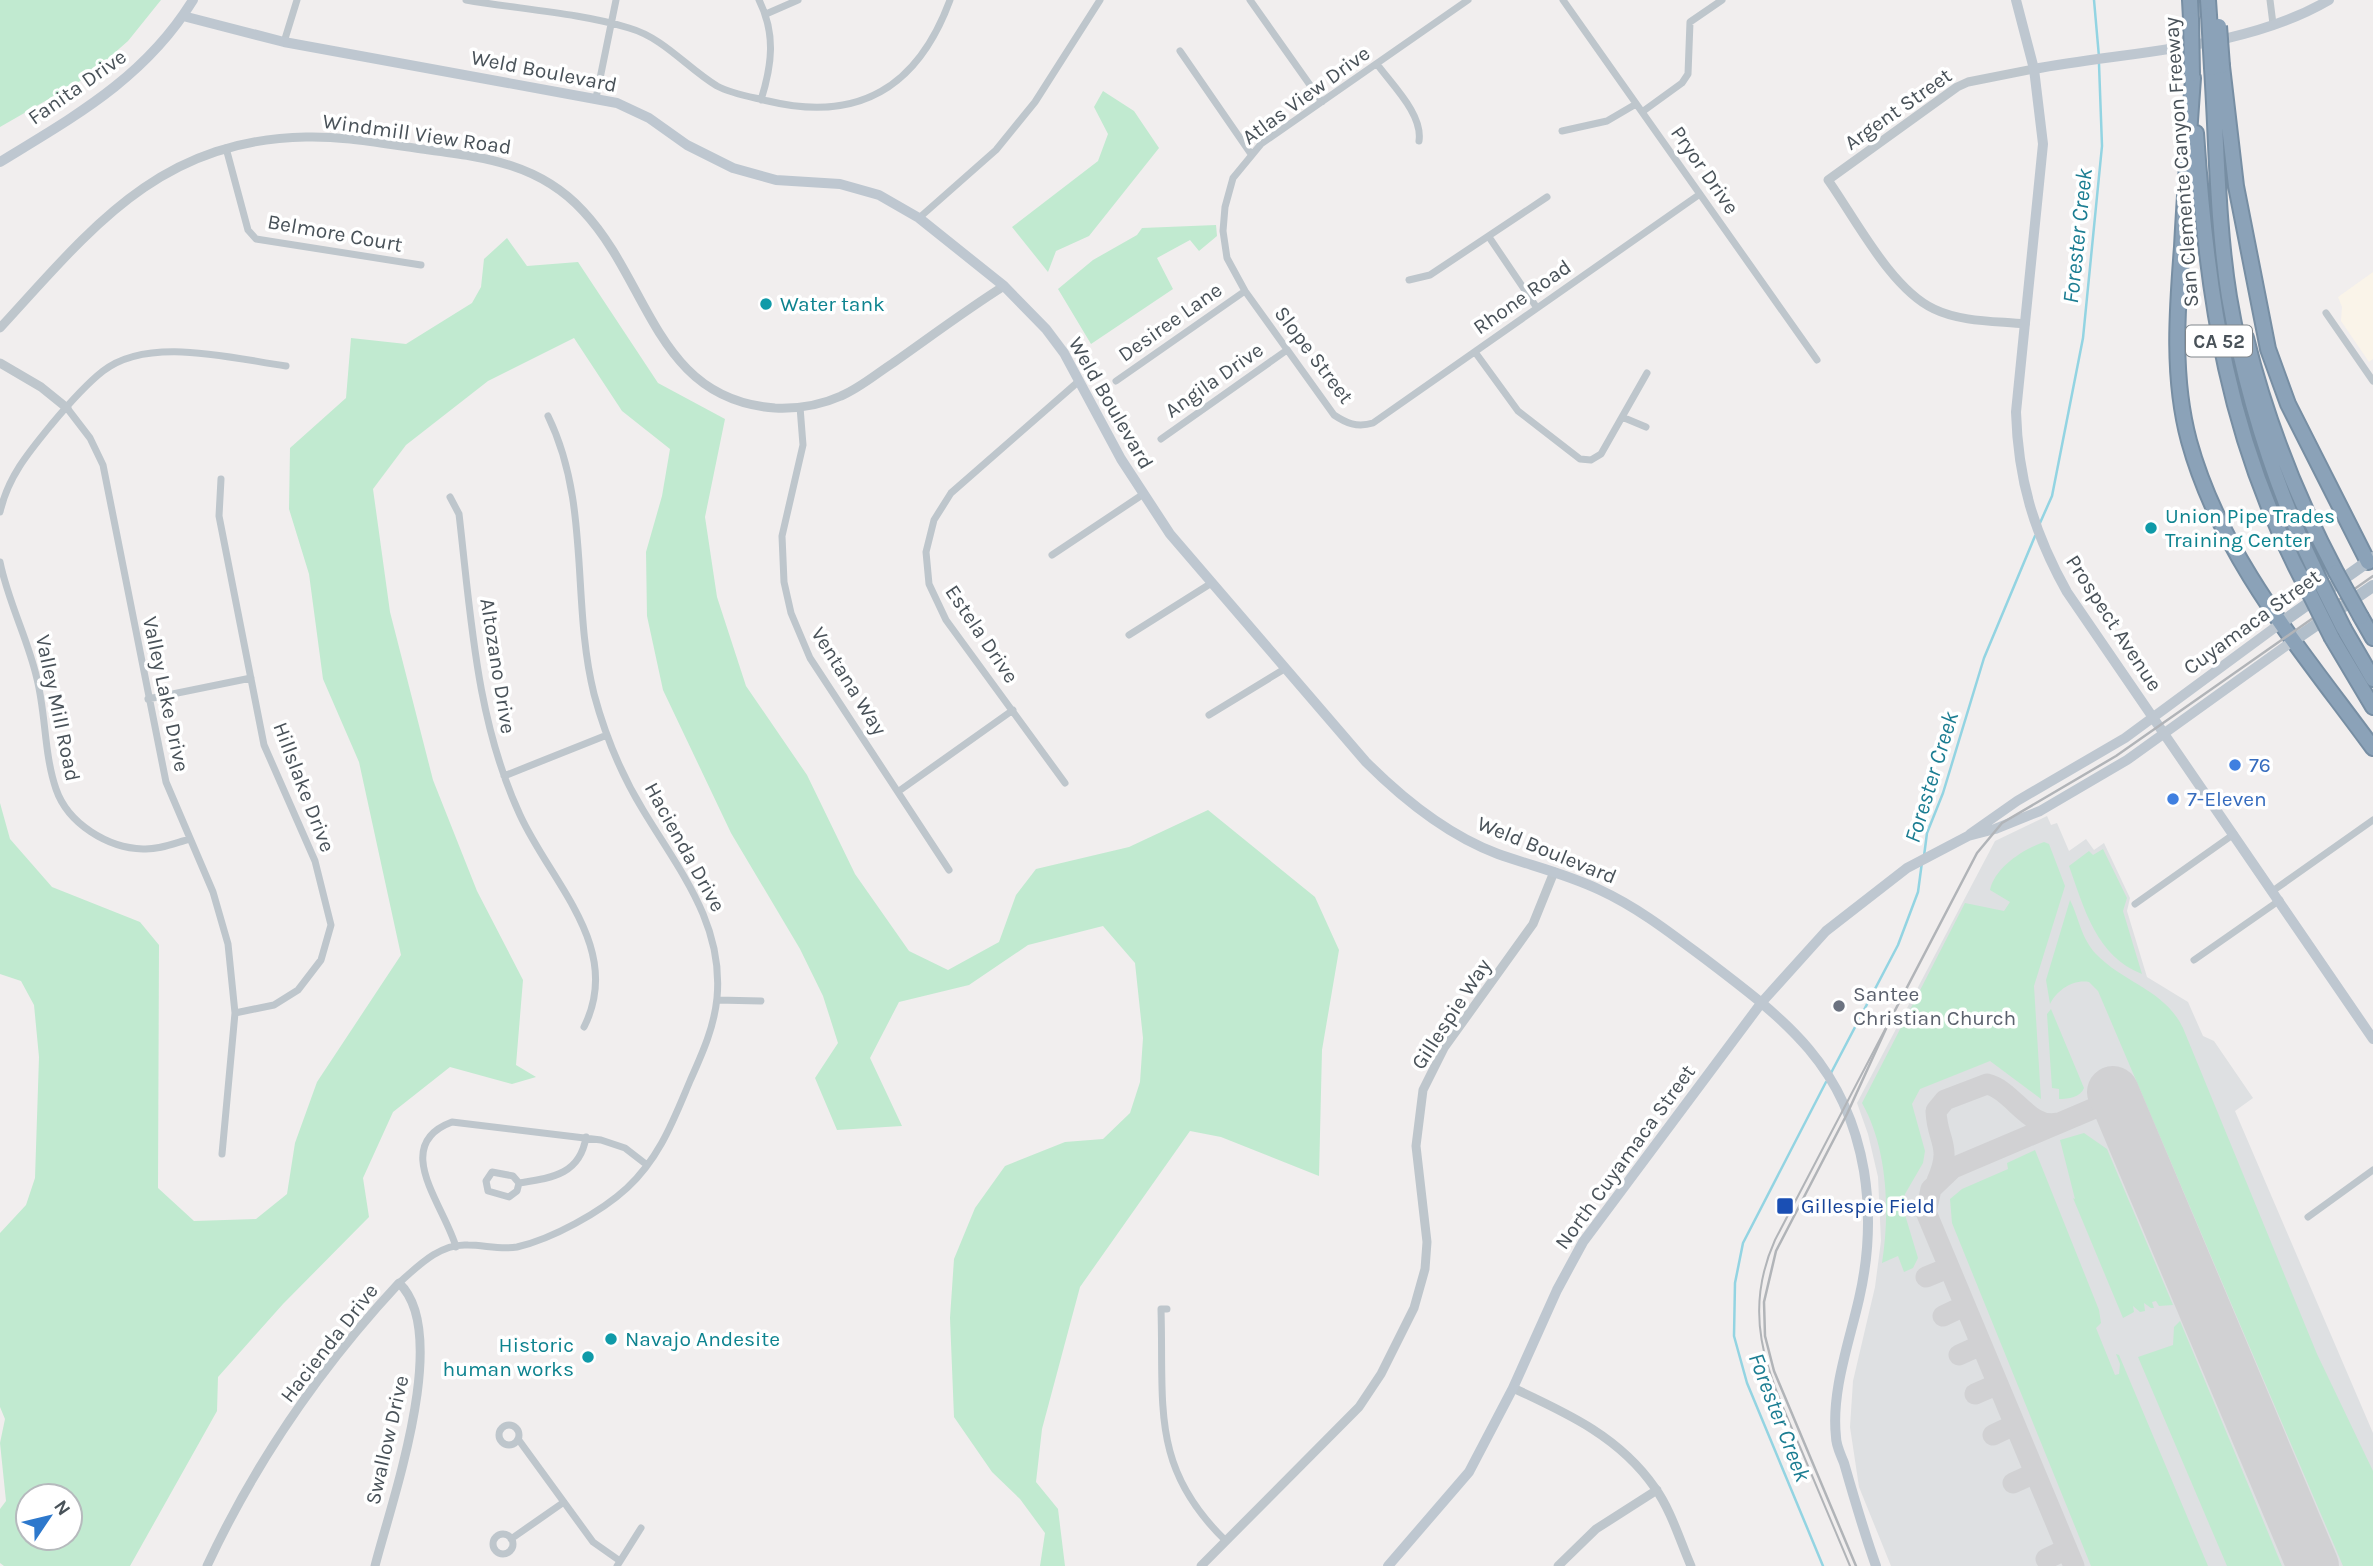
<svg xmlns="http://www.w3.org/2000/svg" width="2373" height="1566" viewBox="0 0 2373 1566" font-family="Karla,sans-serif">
	<rect width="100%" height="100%" fill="#f1eeee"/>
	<path fill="#faf4e9" d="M2373,272v87l-4,3 -28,-41 1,-14 -4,-10z"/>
	<path fill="#dee0e2" d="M2047,816l4,9 6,-2 12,28 17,-12 8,11 10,-7 26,55 -3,13 20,66 41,25 15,34 11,5 39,57 -18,13 138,322v133h-482l-32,-79 -9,-60 3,-46 22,-94 6,-46 -3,-64 -10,-43 -11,-31 138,-262z"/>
	<path fill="#c1ead0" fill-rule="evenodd" d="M0,0h161l-33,41 -41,36 -87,50z
		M1103,91l31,20 25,37 -70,88 -33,15 -8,21 -36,-45 86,-66 10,-27 -14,-27z
		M1216,225l1,11 -18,15 -9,-11 -33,18 16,31 -82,55 -33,-55 35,-29 44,-25 5,-7z
		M507,238l20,28 51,-4 80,121 67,36 -20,98 12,80 29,89 61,89 48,99 54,77 39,19 51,-28 17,-47 20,-26 93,-22 79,-37 107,87 24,53 -17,100 -3,126 -98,-39 -31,-6 -110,156 -38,142 -6,53 22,27 7,57h-25l5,-33 -25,-34 -28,-27 -38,-55 -4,-99 4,-59 21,-51 30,-42 60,-24 38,-3 27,-26 10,-31 3,-44 -8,-75 -32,-37 -75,19 -59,40 -70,17 -29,56 32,68 -65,4 -22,-52 23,-35 -15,-47 -23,-47 -69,-116 -68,-143 -16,-74 -1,-64 16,-56 8,-47 -48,-38 -48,-73 -86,43 -82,64 -33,44 17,123 43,168 44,111 46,89 -7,85 20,12 -24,7 -62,-17 -57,45 -30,66 6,39 -86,87 -65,73 -1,34 -87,155h-126l-4,-3v-54l6,-8 -6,-58 5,-24 -5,-12v-174l26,-28 9,-27 4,-121 -5,-52 -13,-24 -21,-7v-171l10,36 42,48 88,35 19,23 -1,243 36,33 62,-2 31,-25 8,-51 22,-61 84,-127 -42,-193 -36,-83 -14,-105 -20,-65 1,-61 56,-50 5,-60 55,6 66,-41 9,-16 3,-28zM28,1496h42v42h-42z
		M2044,842l5,2 16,42 -31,100 7,113 -51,-38 -70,28 -8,15 13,47 -2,12 -18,31 -2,14 15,50 -5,10 -9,4 -6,-16 -16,7c8,-50 6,-114 -20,-160l103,-200 39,8 6,-9 -20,-12c5,-23 34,-41 54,-48z
		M2103,849l24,49 -4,13 19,63c-46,-18 -58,-66 -73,-108l20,-15 4,4z
		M2070,900c9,18 11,38 26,54 28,29 69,36 87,74l134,326 56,117v95h-30l-245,-575 -9,-9c-16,-3 -32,8 -39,22l-4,-24z
		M2051,1009l33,79c-3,9 -16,11 -25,11v-10l-7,-1 -5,-74z
		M2084,1133l23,16 66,156 -14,1 -3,-5 -4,1 2,6h-3l-7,-5 1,8 -5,1 -7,-6 1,6 -11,6 -50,-120 2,1 -15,-59z
		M2035,1150l64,160 2,13 -5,5 19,47 4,-1 1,-10 -4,-10 3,1 89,211h-117l-139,-343 -2,-24 12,-10 46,-20 -1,-6z
		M2180,1321l102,245h-55l-89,-209 35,-12 1,-18z"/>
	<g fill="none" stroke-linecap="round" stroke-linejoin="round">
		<path stroke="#93d4e2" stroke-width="2.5" d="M2094,0l5,57
			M2040,523l12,-27 31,-158 19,-192 -3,-82
			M1924,856l3,-23 16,-40 41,-135 51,-122
			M1831,1073l67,-128 20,-53 4,-30
			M1823,1566l-76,-183 -13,-47 1,-53 8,-40 83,-161"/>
		<path stroke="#d1d1d3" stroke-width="21" d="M1937,1181c16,-36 0,-39 -1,-70l9,-11 42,-16c26,6 42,46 71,39
			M1926,1277l22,-9
			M1943,1316l21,-10
			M1959,1355l22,-10
			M1975,1394l23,-10
			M1993,1435l21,-10
			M2013,1483l22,-10
			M2046,1559l21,-10
			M2074,1566l-148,-354 5,-23 22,-21 163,-69"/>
		<path stroke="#d1d1d3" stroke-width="52" d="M2113,1092l200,474"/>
		<g stroke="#778ea3" stroke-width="18">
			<path id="motorway" d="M2190,0l1,19
				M2208,0l1,15
				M2222,66l14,120 32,163 20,55 80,158
				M2212,68c5,75 5,154 17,229 17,99 47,194 91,284
				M2193,78c-4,56 -8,112 -11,169 -5,64 -10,131 7,194 32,117 114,211 184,307
				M2196,133c11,165 32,310 112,457
				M2246,338c20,82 51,160 90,234
				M2361,617l12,21
				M2344,629l29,50
				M2332,638l41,69"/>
		</g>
		<path stroke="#bec6cc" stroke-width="7" d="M466,0c52,9 114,13 163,28 35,10 58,40 88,58 15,8 35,11 51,15 91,22 150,-14 182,-101
			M759,0c17,34 13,65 2,100
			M1250,0l72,102
			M1468,0l-207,144 -28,34 -8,29 -2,24 4,27 18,33 89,124c12,8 23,13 39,8l327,-229
			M1563,0l254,360
			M2270,0l3,24
			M766,14l32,-14
			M284,42l13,-42
			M1180,51l71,103
			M1377,64c15,21 46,50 42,77
			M596,98l20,-98
			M1642,112l40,-29 6,-9 2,-52 32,-22
			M1562,131l45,-10 29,-17
			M226,148l22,82 8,9 165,26
			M919,218l77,-68 39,-48 65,-102
			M1489,237l48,71
			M1409,280l21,-5 117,-78
			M2326,313l47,68
			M1475,352l43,59 62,48 11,1 10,-6 46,-81
			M1116,381l129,-90
			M800,407l3,38 -21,91 2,46 7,31 19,45 139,212
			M67,408l23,30 13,27 63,317 47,110 15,52 7,69 -13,141
			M1622,417l24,10
			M1161,439l126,-89
			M221,479l-2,37 45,229 51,116 16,64 -10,35 -23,30 -24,15 -39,8
			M450,497l9,17c12,103 17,206 61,301 31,68 104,133 64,212
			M0,512c8,-35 28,-59 51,-87 15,-18 34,-40 52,-54 46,-36 131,-12 183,-5
			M1052,555l90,-60
			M0,562c8,40 28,77 37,117 9,36 7,75 19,110 12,35 52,59 87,60 16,1 32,-6 47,-10
			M1129,635l81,-51
			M148,699l103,-21
			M1209,715l77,-47
			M504,776l103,-41
			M1065,783l-119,-163 -17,-36 -3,-32 8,-32 17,-27 128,-112
			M899,791l114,-81
			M2274,890l99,-70
			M2135,904l99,-70
			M2194,960l86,-60
			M717,1000l44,1
			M519,1183l-2,8 -8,6 -21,-6 -2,-10 6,-9 21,4 6,7c32,-5 61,-8 67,-46
			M2308,1217l65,-47
			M456,1247c-12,-42 -66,-102 -4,-125l149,18 24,8 22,17
			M399,1283c19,-17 41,-40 69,-38 16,0 33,5 49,2 35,-8 84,-35 110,-59 33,-31 46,-67 63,-107 12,-27 24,-53 27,-83 7,-74 -38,-128 -74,-188 -22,-36 -38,-75 -49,-116 -23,-92 -3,-190 -46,-278
			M1167,1309h-6c3,97 -11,159 65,232
			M499 1435a10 10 0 1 1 20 0a10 10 0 1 1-20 0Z
			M518,1439l75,103 27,19
			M493 1544a10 10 0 1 1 20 0a10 10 0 1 1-20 0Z
			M511,1539l53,-37
			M617,1566l24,-38"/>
		<path stroke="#bec6cc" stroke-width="9" d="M2025,324c-30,-3 -64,-2 -91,-15 -43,-20 -79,-91 -106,-129l129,-93 11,-5 66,-13
			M0,328c91,-99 158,-188 306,-191 38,-1 78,7 116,12 61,8 117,14 161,62 67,71 73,189 192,197 23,1 46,-3 66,-12 19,-8 35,-22 52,-33 37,-26 73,-53 111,-77
			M0,363l41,24 26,21
			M1513,1388c54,25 107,49 142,100 16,22 25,53 36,78
			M207,1566c48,-103 114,-199 192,-283 53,50 -8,220 -24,283
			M1201,1566l158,-159 22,-33 33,-66 11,-39 2,-27 -11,-96 7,-56 21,-42 89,-124 21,-52
			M1558,1566l38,-37 61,-39"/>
		<path stroke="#bec7d0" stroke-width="10" d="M2016,0l18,69 9,75 -27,268c2,68 18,121 51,180l306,447
			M183,16l101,26 333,61 32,15 38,27 46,23 43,12 64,4 39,11 40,23 85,68 42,43 18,24 57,106 49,75 196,228c38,38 81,73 132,92 34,12 69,20 102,36 39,18 73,45 108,71 79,60 138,105 156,210 7,44 5,85 -5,128 -10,44 -28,93 -23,138 0,9 5,18 8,26 10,35 20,69 32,103
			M2034,69c95,-18 210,-19 295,-69
			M0,162c75,-46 145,-84 193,-162
			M1970,834l47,-33 108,-63 156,-115
			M1388,1566l81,-94 44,-84 44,-98 26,-48 179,-240 64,-71 81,-63 61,-32 27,-7 45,-18 87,-51 167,-120"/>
		<path stroke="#b1beca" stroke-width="12" d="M2281,623l92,-65
			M2294,640l79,-54"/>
		<use href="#motorway" stroke="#8ba2b8" stroke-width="14"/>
		<path stroke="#b1b4b8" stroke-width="2" d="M1850,1566c-17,-40 -34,-80 -50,-119 -31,-72 -60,-129 -25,-207l115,-220"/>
		<path stroke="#b1b4b8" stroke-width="2.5" d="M1856,1566l-82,-195 -9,-35 -1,-34 12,-51 71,-137 43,-94 87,-167 25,-30 114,-67 257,-180"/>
		<g stroke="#778ea3" stroke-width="18" stroke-linecap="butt">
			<path id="motorway-bridge" d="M2209,15l3,53
				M2191,19l1,55
				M2219,26l3,40
				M2336,572l25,45
				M2320,581l24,48
				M2308,590l24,48"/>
		</g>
		<use href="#motorway-bridge" stroke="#8ba2b8" stroke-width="14"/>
	</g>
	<g fill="#0f9aa8" stroke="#fff" stroke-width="2.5">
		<circle cx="766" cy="304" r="7"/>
		<circle cx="2151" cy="528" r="7"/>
		<circle cx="611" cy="1339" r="7"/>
		<circle cx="588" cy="1357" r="7"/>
	</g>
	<g fill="#3f7fe0" stroke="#fff" stroke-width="2.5">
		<circle cx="2235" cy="765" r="7"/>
		<circle cx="2173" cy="799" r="7"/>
	</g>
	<circle fill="#6b7280" stroke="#fff" stroke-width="2.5" cx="1839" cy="1006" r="7"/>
	<rect fill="#1a4fb4" stroke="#fff" stroke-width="2.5" x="1776" y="1197" width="18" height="18" rx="3.5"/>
	<g text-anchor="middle" stroke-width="7" stroke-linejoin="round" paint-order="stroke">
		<rect fill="#fff" stroke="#80868b" stroke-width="2" x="2186" y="325.5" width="66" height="31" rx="5"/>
		<g font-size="19" font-weight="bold" fill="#495259">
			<text x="2219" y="348">CA 52</text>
		</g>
		<g font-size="21" fill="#495259" stroke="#fff">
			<text transform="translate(544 71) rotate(11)" y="7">Weld Boulevard</text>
			<text transform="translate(77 87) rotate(-35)" y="7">Fanita Drive</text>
			<text transform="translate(1306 95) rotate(-36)" y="7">Atlas View Drive</text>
			<text transform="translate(1898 109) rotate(-35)" y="7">Argent Street</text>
			<text transform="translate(417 134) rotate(8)" y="7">Windmill View Road</text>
			<text transform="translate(2181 162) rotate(-94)" y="7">San Clemente Canyon Freeway</text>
			<text transform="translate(1705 170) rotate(55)" y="7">Pryor Drive</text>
			<text transform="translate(335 233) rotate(10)" y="7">Belmore Court</text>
			<text transform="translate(1522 297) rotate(-35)" y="7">Rhone Road</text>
			<text transform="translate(1170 322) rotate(-35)" y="7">Desiree Lane</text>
			<text transform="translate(1314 355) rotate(53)" y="7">Slope Street</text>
			<text transform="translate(1214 380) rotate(-35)" y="7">Angila Drive</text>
			<text transform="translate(1111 403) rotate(60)" y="7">Weld Boulevard</text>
			<text transform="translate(2252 622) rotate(-36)" y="7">Cuyamaca Street</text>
			<text transform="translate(2114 623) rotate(57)" y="7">Prospect Avenue</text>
			<text transform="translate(982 634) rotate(56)" y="7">Estela Drive</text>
			<text transform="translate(498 666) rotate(81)" y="7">Altozano Drive</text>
			<text transform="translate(849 681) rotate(58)" y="7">Ventana Way</text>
			<text transform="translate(166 694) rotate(78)" y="7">Valley Lake Drive</text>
			<text transform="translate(58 708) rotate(78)" y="7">Valley Mill Road</text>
			<text transform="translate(304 787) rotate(69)" y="7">Hillslake Drive</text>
			<text transform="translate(685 847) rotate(61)" y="7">Hacienda Drive</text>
			<text transform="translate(1547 850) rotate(22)" y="7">Weld Boulevard</text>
			<text transform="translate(1451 1014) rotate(-57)" y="7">Gillespie Way</text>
			<text transform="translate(1625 1157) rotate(-54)" y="7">North Cuyamaca Street</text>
			<text transform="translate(329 1343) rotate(-52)" y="7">Hacienda Drive</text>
			<text transform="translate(387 1440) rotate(-77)" y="7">Swallow Drive</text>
		</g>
		<g font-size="21" fill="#0d838f" stroke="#fff" text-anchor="start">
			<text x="780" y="311">Water tank</text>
			<text x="2165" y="523">Union Pipe Trades<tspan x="2165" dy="24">Training Center</tspan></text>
			<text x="625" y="1346">Navajo Andesite</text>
			<text x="574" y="1352" text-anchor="end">Historic<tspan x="574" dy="24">human works</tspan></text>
		</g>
		<g font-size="21" fill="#366cbe" stroke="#fff" text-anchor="start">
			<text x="2249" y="772">76</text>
			<text x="2187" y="806">7-Eleven</text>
		</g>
		<g font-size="21" fill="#5b616d" stroke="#fff" text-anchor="start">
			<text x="1853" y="1001">Santee<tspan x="1853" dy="24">Christian Church</tspan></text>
		</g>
		<g font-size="21" fill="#164399" stroke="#fff" text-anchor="start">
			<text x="1801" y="1213">Gillespie Field</text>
		</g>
		<g font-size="23" font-style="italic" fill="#1b7d92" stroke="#fff">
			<text transform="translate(2077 236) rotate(-84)" y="8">Forester Creek</text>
			<text transform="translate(1931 777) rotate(-73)" y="8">Forester Creek</text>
			<text transform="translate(1780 1417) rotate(69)" y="8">Forester Creek</text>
		</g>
	</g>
	<g transform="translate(49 1517) rotate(55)"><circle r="33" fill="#ffffff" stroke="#b6babd" stroke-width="2"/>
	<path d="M0-5L12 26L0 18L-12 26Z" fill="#2d78cc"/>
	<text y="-10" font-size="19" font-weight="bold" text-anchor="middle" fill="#495259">N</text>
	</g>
</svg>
